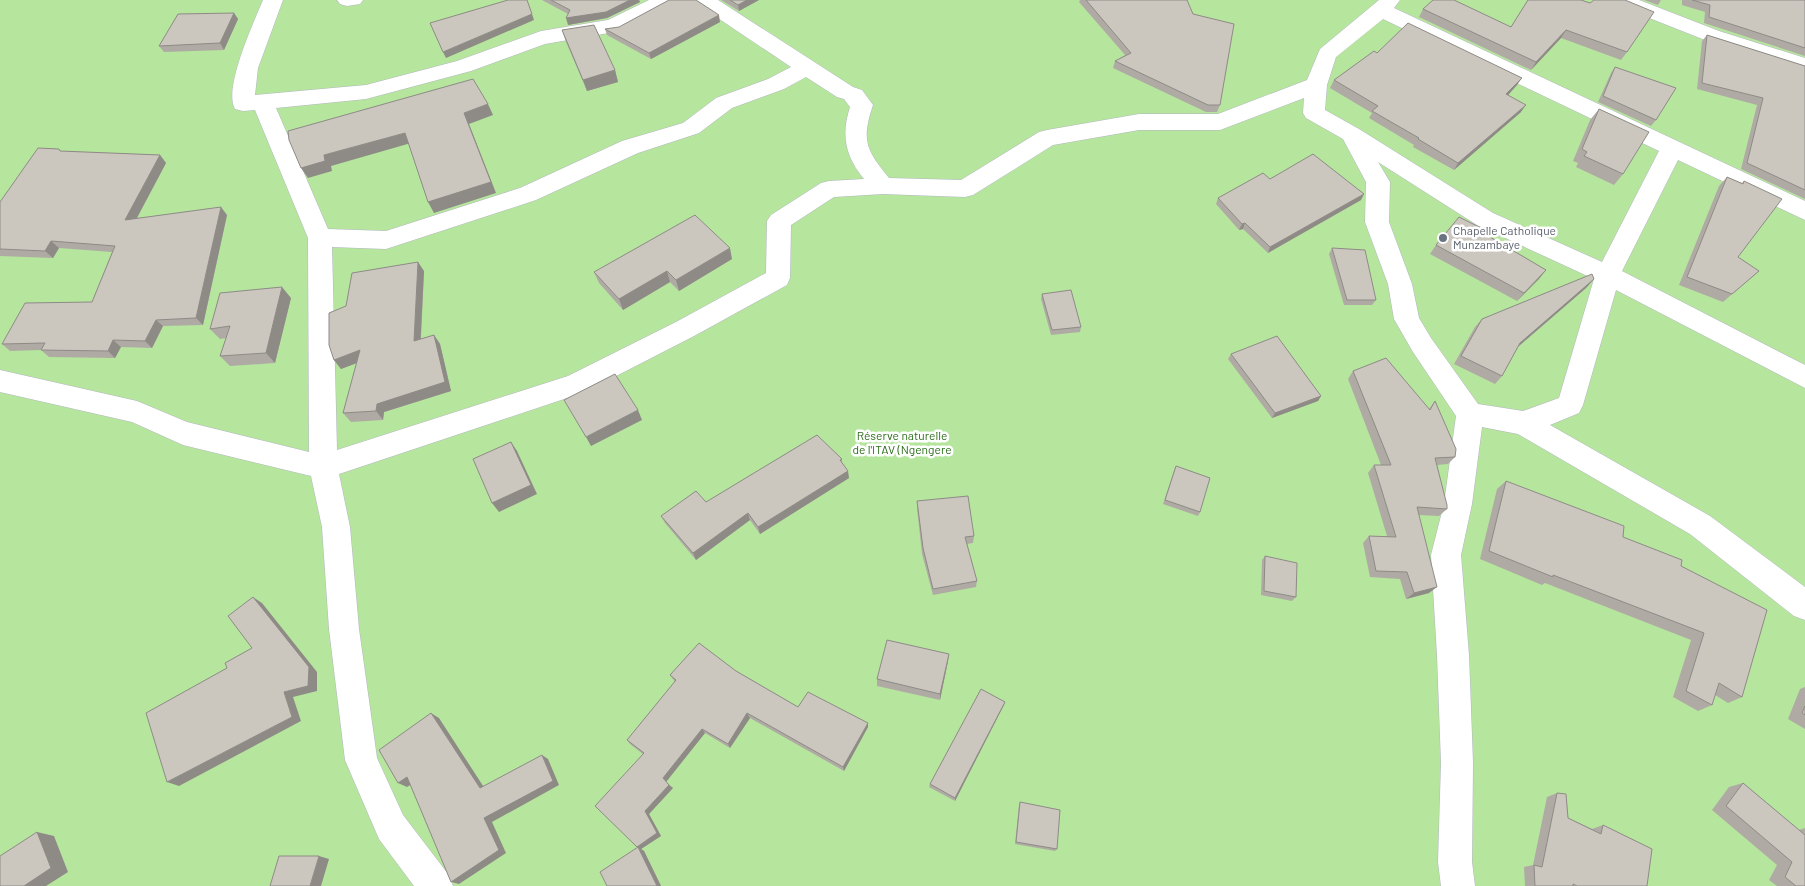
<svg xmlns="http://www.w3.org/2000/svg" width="1805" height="886" viewBox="0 0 1805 886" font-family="Barlow,sans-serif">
	<rect width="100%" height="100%" fill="#efe9e1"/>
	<path fill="#b6e59e" d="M0,0h1805v886h-1805z"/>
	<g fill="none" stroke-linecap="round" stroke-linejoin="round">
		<g stroke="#b4b7c1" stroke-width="1">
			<path id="minor" d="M263,0h20l-25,68 -3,27 111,-10 91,-24 84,-30 67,-11 41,-20h26l-3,4 -52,27 -75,13 -74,27 -105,28 -90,9 52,121 58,2 134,-43 102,-47 61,-18 33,-25 52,-19 23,-12 -94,-63 -3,-4h24l135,87 9,3 11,15c-12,36 -7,45 16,73l72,2 78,-48 8,-2 92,-16h79l89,-34 13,-31 59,-49h21l-6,8 411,193v19l-127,-60 -56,111 183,94v23l-189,-98 -33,115 -4,8 -29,12 160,91 95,71v33l-11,-4 -104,-82 -172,-100 -36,-7 -10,77 -11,51 8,100 4,108 -1,99 3,24h-34l-3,-24 3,-99 -4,-108 -6,-100 13,-51 12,-88 -43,-64 -19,-33 -6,-35 -23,-62 1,-40 -23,-43 -37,-21 -3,-5 1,-15 -84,32h-81l-86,15 -80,50 -8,2 -82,-3 -49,3 -43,28 -1,53 -3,7 -93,51 -109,56 -246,82 11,53 9,102 18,129 26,57 45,59 5,12h-39l-35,-47 -34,-79 -16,-131 -7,-102 -11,-51 -128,-31 -51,-23 -132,-30v-22l137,31 50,21 122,30 -1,-214 -53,-128 -12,1 -8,-2c-12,-20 19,-87 28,-109zM1383,19l276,132 -57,111 -109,-49 -134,-84 -34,-19 2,-25 9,-28zM806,77l31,20 7,2 6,8c-9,28 -5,49 14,72l-35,2 -8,2 -50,32 -4,6 -1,52 -90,49 -108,54 -231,74 -5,-203 54,2 150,-49 102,-47 61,-20 33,-25 52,-19zM1378,162l99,63 117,54 -35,119 -36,13 -45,-7 -47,-66 -12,-20 -7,-34 -23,-62 1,-40z
				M337,0h26l-3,4 -13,2 -7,-2z
				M1611,0h28l80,31 86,27v14l-100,-32 -91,-36z"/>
		</g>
		<use href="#minor" fill="#fff" fill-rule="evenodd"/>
	</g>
	<path fill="#afaba4" d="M542,0h97l1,2 -33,16 -39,7v-11z
		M721,0h38l-20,11z
		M1080,0h107l33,105 -3,7h-11l-93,-44 2,-7 10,-6 -46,-53z
		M1528,0l99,52 -6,8 -60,-22 -30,32 -112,-53 4,-8 88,18z
		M1644,0h17l-3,5z
		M1682,0h123v56l-101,-33 1,-11 -23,-7z
		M234,13l4,6 -14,31 -60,2 -5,-6z
		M720,22l-69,37 -44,-24 -2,-6z
		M562,30l53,40 3,12 -31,9 -21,-49z
		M1707,35l98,31v133l-64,-30 16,-64 -60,-16 5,-48z
		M1377,53l140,32 -9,10 13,17 -67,58 -41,-23 1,-2 -45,-27 3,-5 -42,-25 4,-8z
		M1615,67l41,53 -5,6 -53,-24 13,-29z
		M1599,109l24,65 -9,11 -38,-18 2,-4 -5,-2 17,-41z
		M61,151l99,4 6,8 -29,55 90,-3 -24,110 -40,1 -11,22 -31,-1 -6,11 -66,-1 -8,-7 -31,1 -8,-7 90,-42 20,-50 -53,-4 -6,10 -53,-2v-54z
		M1727,177l15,6 2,-2 -6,76 21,14 -36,31 -44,-17 40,-99z
		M1270,179l91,21 -93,53 -25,-24 -4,1 -23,-26 2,-6z
		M1490,237l56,33 -29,31 -87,-47 6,-9z
		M1332,248l44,52 -4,5h-28l-15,-51z
		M732,259l-53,32 -9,-9 -47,28 -24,-27 -5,-11z
		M424,271l-3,68 13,-4 6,9 11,47 -67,21 -1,8 -32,2 -8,-9 14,-50 -16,6 -7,-9 12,-54z
		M1594,279l-8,9 -68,59 -16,29 -7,8 -41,-20 21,-37 7,-8z
		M1042,294l39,33 -1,5 -29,3 -10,-36z
		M291,298l-16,65 -45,3 -10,-10 6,-18 -6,1 -10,-10z
		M1231,354l90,42 -3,5 -46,17 -44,-59z
		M1353,371l76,38 6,-8 20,56 -7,7 -11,1 10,44 -8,7 -20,-1 10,78 -23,6 -6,-20 -30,-2 -7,-34 6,-7h18l-19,-63 6,-8h7l-33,-86z
		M842,459v4l7,15 -89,56 -10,-14 -54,40 -31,-37 -4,-7z
		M1176,466l24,46 -2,4 -35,-12 11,-33z
		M1506,481l175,85 61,131 -14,6 -13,-8 -3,10 -14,6 -25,-14 18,-57 -146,-57 -3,2 -62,-26 17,-70z
		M917,501l57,35 -1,7 -6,1 10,37 -1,6 -43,8 -11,-41 -5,-46z
		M1265,556l31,41 -4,4 -31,-6 1,-35z
		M948,661l-8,39 -63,-14v-7z
		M736,671l62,36 70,16v4l-24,44 -94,-53 -20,30 -25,-15 -39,49 7,6 -24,26 12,22 -20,13 3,2 17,35h-54l31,-38 5,-94 -13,-10 -3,-4 48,-58 -5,-7z
		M1805,687v42l-17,-10 12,-30z
		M1005,702l-50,99 -26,-14 1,-3z
		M1743,783l56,47 6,-2v58h-28l-8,-6 8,-15 -65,-55 17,-23z
		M1557,793l11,25 24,11 11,-4 44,61h-122l-1,-19 9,-2 14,-68z
		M1020,802l37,47 -2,2 -40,-7 4,-39z"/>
	<path fill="#8e8b86" d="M630,0h9l1,2 -33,16 -39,7 -2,-7z
		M747,0h12l-20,11 -1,-6z
		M234,13l4,6 -14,31 -4,-7z
		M532,14l2,6 -88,38 -3,-6z
		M719,15l1,7 -69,37 -2,-6z
		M1566,30l-5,8 -30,32 5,-8z
		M615,70l3,12 -31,9 -4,-11z
		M1522,78l-5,7 -15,17 4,-8z
		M488,104l5,11 -24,9 27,69 -62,20 -6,-11 36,-89z
		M1526,105l-5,7 -67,58 4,-7z
		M405,133l6,10 -80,23 1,5 -24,7 -7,-10 23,-13z
		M160,155l6,8 -34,64 -7,-7z
		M1364,194l-3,6 -93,53 2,-6z
		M221,207l6,8 -24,110 -7,-7z
		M1245,223l-2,6 -4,1 3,-6z
		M51,241l8,7 -6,10 -8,-7z
		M730,248l2,11 -53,32 -3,-11z
		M418,262l6,9 -4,79 -6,-9z
		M1546,270l-7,9 -22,22 7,-8z
		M667,271l3,11 -47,28 -4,-11z
		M1594,279l-8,9 -73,63 7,-8z
		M282,287l9,11 -16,65 -9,-10z
		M156,320l7,6 -11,22 -7,-7z
		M434,335l6,9 11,47 -67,21 -1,8 -7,-9 1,-7z
		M113,340l8,7 -6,11 -7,-7z
		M360,350l7,9 -26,10 -7,-9z
		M1321,396l-3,5 -46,17 3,-5z
		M638,410l4,10 -51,26 -5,-9z
		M511,442l6,9 20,43 -38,18 -7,-9z
		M848,471l1,7 -89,56 -2,-7z
		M748,513l2,7 -54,40 -3,-7z
		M1437,587l-8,6 -23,6 8,-6z
		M253,597l9,6 55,69v19l-24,6 8,24 -122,65 -12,-4 125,-65z
		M949,654l-1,7 -8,39v-6z
		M1005,702l-1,3 -49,96v-3z
		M431,713l8,5 48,74 -7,-4z
		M747,713l3,5 -20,30 -2,-4z
		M868,723v4l-24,44 -1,-4z
		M702,729l3,4 -39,49 -3,-4z
		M542,755l6,4 11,26 -67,37 14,31 -47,31 -8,-2 33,-64z
		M407,777l8,5 -8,5 -9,-4z
		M669,785l4,3 -24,26 12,22 -20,13 3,2 17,35h-4l-18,-37 -2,-2 8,-36z
		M37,832l17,4 14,36 -22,14h-22z
		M319,856l10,3 -8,27h-11z"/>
	<path fill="#cbc7bf" stroke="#8e8b86" d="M508,0h19l5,14 -89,38 -13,-29z
		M551,0h79l-24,12 -40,6 4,-8z
		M669,0h27l23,15 -70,38 -44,-24 14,-2z
		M730,0h17l-9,5z
		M1086,0h101l6,14 41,10 -14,81h-12l-93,-44 16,-8z
		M1433,0h21l57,27 17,-27h53l9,3 4,-3h31l29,12 -27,40 -61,-22 -30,32 -113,-53z
		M1692,0h113v48l-96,-31 1,-12z
		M234,13l-14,30 -61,3 19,-32z
		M1408,23l114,55 -16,16 20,11 -68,58 -40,-24 1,-1 -47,-27 6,-5 -44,-26 40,-29 3,2z
		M594,25l21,45 -32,10 -21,-50z
		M1707,35l98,31v124l-58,-27 16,-65 -61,-15z
		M1615,67l61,21 -20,32 -53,-24z
		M473,79l15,25 -24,9 27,69 -63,20 -23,-69 -81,22 1,6 -24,7 -12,-28 -1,-9z
		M1599,109l50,23 -26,42 -39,-18 3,-4 -5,-3z
		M38,148l21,1 1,2 100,4 -35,65 96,-13 -25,111 -40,2 -11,21 -32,-1 -5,11 -67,-1 4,-7 -43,1 23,-41 67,-1 23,-56 -64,-5 -6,10 -45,-2v-47z
		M1313,154l51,40 -94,53 -25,-24 -3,1 -24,-26 45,-25 7,6z
		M1727,177l16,7 1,-3 38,18 -44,58 21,14 -27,23 -45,-17z
		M695,215l35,33 -54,32 -9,-9 -48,28 -25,-27z
		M1459,217l34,17 -3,3 56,33 -22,23 -88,-48z
		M1332,248l33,2 11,50h-29z
		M418,262l-4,79 20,-6 11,47 -68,22 -1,7 -33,2 17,-63 -26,10 -5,-15v-32l17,-7 6,-33z
		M1592,274l2,5 -74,64 -18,33 -41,-20 21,-37z
		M282,287l-16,66 -46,3 10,-30 -20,3 10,-36z
		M1071,290l10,37 -29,3 -10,-36z
		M1277,336l44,60 -46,17 -44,-59z
		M1386,358l44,52 5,-9 21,48 -1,8 -20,1 12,47v4l-30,-2 20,80 -23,6 -7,-21 -31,-1 -7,-35 27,1 -22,-72h17l-38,-94z
		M615,374l23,36 -52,27 -22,-37z
		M817,435l25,24 -2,1 8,11 -90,56 -10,-14 -55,40 -32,-37 35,-25 10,11z
		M511,442l20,43 -39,18 -19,-44z
		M1176,466l34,12 -10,34 -35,-12z
		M1506,481l118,45 -1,11 59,23 -1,6 86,44 -25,87 -23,-14 -7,22 -26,-14 18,-58 -151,-58v2l-64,-26z
		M968,496l6,40 -9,1 12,44 -44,8 -10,-41 -6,-47z
		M1265,556l32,7 -1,34 -32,-6z
		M253,597l56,70 -1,19 -24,6 8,25 -125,65 -21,-69 81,-45 -2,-5 27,-15 -24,-32z
		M887,640l62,14 -9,40 -63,-15z
		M699,643l37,28 62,36 10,-15 60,31 -25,44 -96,-54 -19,31 -26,-15 -39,49 6,7 -24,26 12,22 -20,14 -42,-41 49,-53 -17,-13 49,-60 -6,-5z
		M981,689l24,13 -50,96 -25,-14z
		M1805,706v9l-3,-2z
		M431,713l49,75 62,-33 11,26 -69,37 15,32 -48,32 -44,-105 -9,6 -19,-33z
		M1743,783l62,52v51h-9l-11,-9 7,-15 -66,-56z
		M1557,793l9,1 2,24 33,16 2,-9 49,24 -5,37h-70l-4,-2v2h-38l-1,-21 8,2z
		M1020,802l40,8 -3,39 -41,-7z
		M37,832l14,36 -27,18h-24v-30z
		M638,847l19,39h-50l-7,-14z
		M279,856h40l-9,30h-40z"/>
	<circle fill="#6b7280" stroke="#fff" stroke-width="2" cx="1443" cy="238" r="5"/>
	<g text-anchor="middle" stroke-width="5" stroke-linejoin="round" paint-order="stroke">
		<g font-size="12" fill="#5b616d" stroke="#fff" text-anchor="start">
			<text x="1453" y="235">Chapelle Catholique<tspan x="1453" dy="14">Munzambaye</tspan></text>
		</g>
		<g font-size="12" fill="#2c6e1b" stroke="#fff">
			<text x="902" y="440">Réserve naturelle<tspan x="902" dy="14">de l'ITAV (Ngengere</tspan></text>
		</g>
	</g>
</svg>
